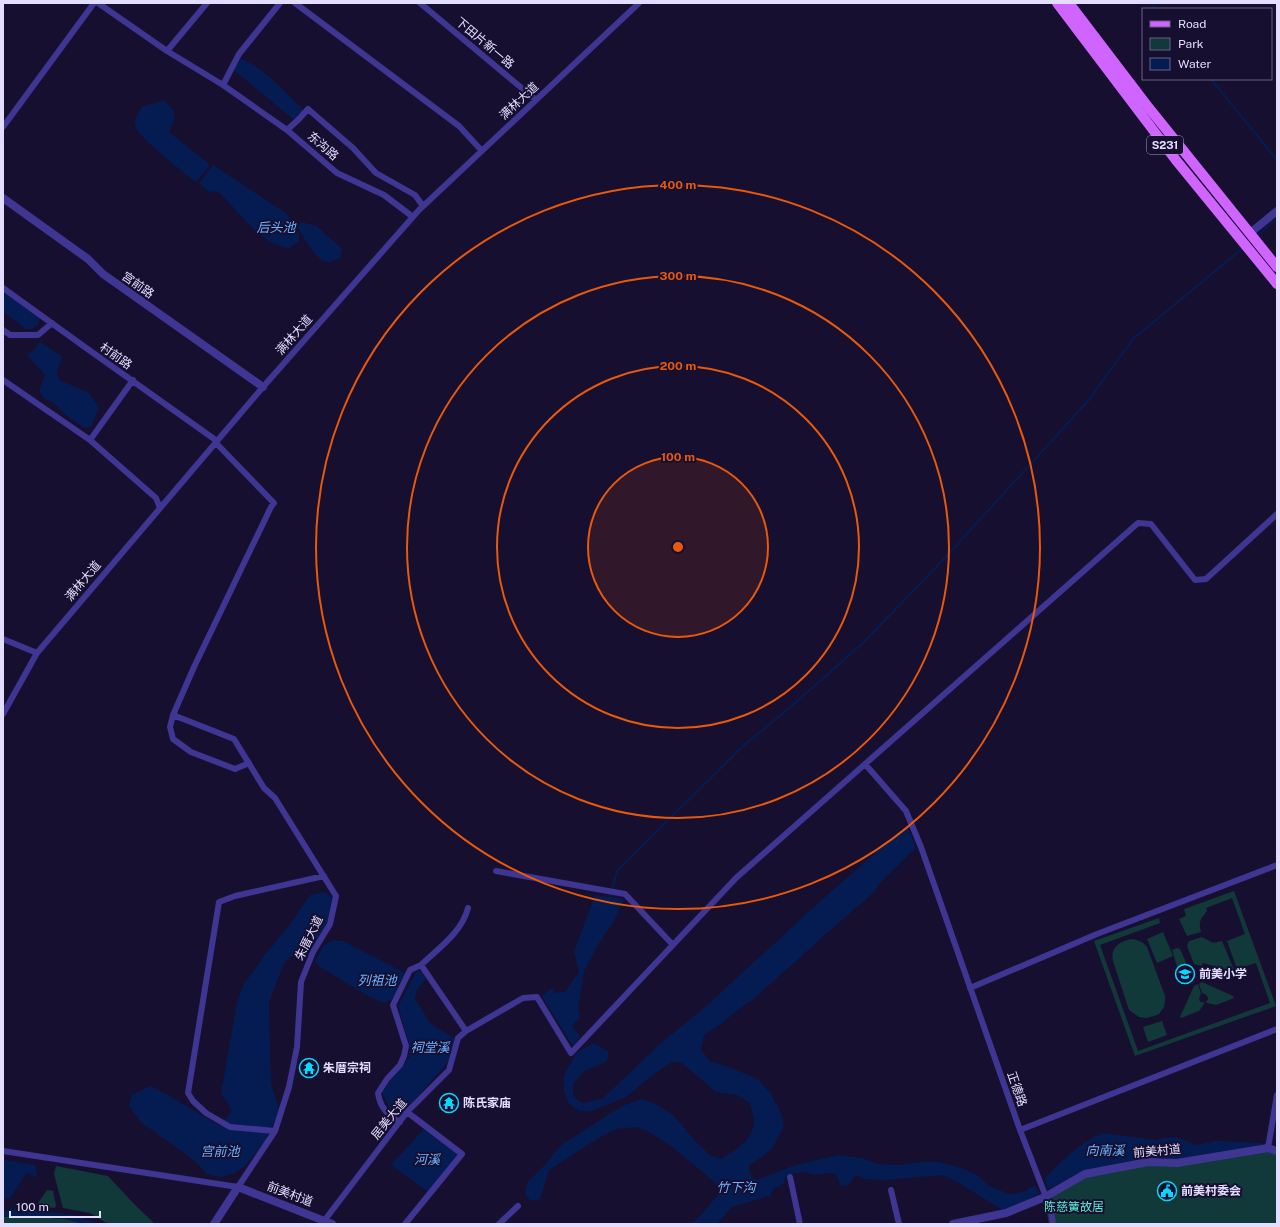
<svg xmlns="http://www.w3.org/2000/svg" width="1280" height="1227" viewBox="0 0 1280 1227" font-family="'Public Sans','Noto Sans SC',sans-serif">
	<rect width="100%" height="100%" fill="#170f2f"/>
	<path fill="#11393a" d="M1234,891l42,115 -141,50 -41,-115 65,-23 1,5 -60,22 38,106 132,-48 -14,-40 -19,6 -10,-28 18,-7 -13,-36 -26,10 1,3c-6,8 -9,10 -6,21l-14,4 -8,-17 7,-3 -2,-7z
		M1163,932l10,24 -16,7 -10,-24z
		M1202,937l11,6 9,-2 13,31 -32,-9 -1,3 -8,-2 -7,-18 2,-5z
		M1132,939c6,1 11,3 15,8l18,49v5l-1,6 -5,7 -5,2 -8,2 -7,-1 -10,-7 -16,-49c-3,-14 7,-20 19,-22z
		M1177,948l3,1 8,18 -6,6 -4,-3 -6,-20z
		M1202,982l31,14 1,2 -18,7 -9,-2 -1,-2 2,-1c0,-4 -2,-6 -6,-7l-3,-9z
		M1198,984l3,10c-2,3 -3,6 0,8h3v2l-5,7 -18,7 -1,-1 14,-31z
		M1162,1021l5,14 -19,7 -5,-15z
		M1268,1150l9,3v71h-228l-4,-21 15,-12 29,-15 58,-11z
		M56,1166l52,10 28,30 19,18h-47l-18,-11 -27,-5 -9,-34z
		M47,1190l6,1 3,14 -1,3 -16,-2 -1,-3z
		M17,1216l48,3 19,5h-81v-7z"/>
	<path fill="#051c52" d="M241,59c24,9 42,32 61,49v4l-5,6 -4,1 -57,-47 -2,-2z
		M164,100l9,10 2,8 -6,14 39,31 1,4 -13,15c-11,-9 -60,-45 -61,-58 -1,-5 4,-12 7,-17z
		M213,165l74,49 12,20v8l-5,2 -4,4c-31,-2 -51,-39 -73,-57l-8,1 -10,-9z
		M301,222l16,4 25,23 -2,9c-3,1 -6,3 -9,4 -13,3 -28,-25 -33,-35z
		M3,292l37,25 -2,8 -6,4h-6l-23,-17z
		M40,342l23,15 -6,13 2,10 29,12 11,15 -8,21 -8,-1 -17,-12 -12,-12 -10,-5 -5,-7 6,-16 -18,-20 6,-4z
		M907,825l9,23 -35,34 -10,13 -35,30 -80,72 -17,12 -18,15 -17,11 -3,15 9,11 21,7 27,11 13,15 10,19 3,13 -12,23 -23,17c0,8 2,11 8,14l10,-4 26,-10 45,-11 24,3 16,6 21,1 24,-3h16l22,6 16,7 12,11 20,8 14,-2 12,-7 4,8 -9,6 -26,12 -45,-28 -16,-8 -58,5 -20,-1 -6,-3h-4l-3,3 -2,5 -7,2 -3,-1 -4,-11 -4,-1 -17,2 -11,-3 -17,3 -4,9 -9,5 -5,7 -37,11 -15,17h-25l8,-8 18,-21v-10l-48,-40 -23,-14 -11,-4 -20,2 -19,10 -48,31 -9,29 -9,2 -6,-6 2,-12 17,-17 17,-21 61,-39 20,-7 12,4 20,13 23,27 14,13 10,3c15,-9 34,-20 33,-40 -1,-5 -3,-11 -4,-16l-13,-8 -21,-3 -34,-29 -10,-1 -22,15 -24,20 -35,14h-11l-11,-7 -5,-13v-16l13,-23 17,-9 15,9 -2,9 -24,11 -10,13v11l9,7 20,-4 58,-55 44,-36 112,-103z
		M324,892l8,5 -5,26 -19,32 -6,-1 -12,3 -6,6 -15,39 2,82 8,24 -4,12 -12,25 -19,22 -10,6 -13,4 -14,-3 -10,-11 -14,-11 -41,-29 -13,-17 3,-11 18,-9 18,9 52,31 12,-16 -11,-16 16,-92 7,-18 20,-28 24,-29 22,-32z
		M595,895l29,4 -9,20 -18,27 -13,25 -6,39 2,7 -8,9 8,10 -6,10 -3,-3 -28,-45v-3l9,-7 3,5 10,-1 14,-20 -5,-20z
		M334,940l9,1 62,32 -13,26 -7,4 -15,-6 -50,-30 -5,-6 9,-16z
		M417,971l5,1 4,7 -9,10 -2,10 16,25 24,15 -6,20 -5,8 -43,48c-11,0 -14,-14 -19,-23l28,-36 -1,-13 -11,-37z
		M424,1129l35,26 -31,37 -37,-27z
		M1103,1133l52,7 9,-2 12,-1 20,8 19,-4 47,2v2l-1,1 -88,15 -89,10 -35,18 -2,-1 -2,-10c18,-18 33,-35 58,-45z
		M4,1160l31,5 2,10 -2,3 -6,-5 -3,1 -16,24 -7,2v-38z
		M25,1209l51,6 23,9h-15l-19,-5 -48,-3 -14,1v-6l5,-1z"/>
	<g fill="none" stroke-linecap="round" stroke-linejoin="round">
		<path stroke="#051c52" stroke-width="2" d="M1151,3l5,6
			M1211,79l66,81
			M1257,236l20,-17
			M610,897l7,-26 124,-123 53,-44 71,-63 77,-80 146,-160 45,-62 110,-91"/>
		<path stroke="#3f3593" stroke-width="6" d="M98,3l69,48
			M207,3l-40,48 56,34 64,45 50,43 47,22 29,22
			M295,3l164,123 23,25
			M420,3l116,97
			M223,85l16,-31 41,-51
			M3,127l91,-124
			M287,130l12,-11 9,-10 45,39 23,25 39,22 8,11
			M3,288l79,57 135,96
			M3,330l7,5h28l14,-12
			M3,380l87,60
			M133,380l-43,60 66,58 4,10
			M3,639l34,14
			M3,714l34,-61 226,-266 156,-177 220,-207
			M173,715l-3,12 3,12 18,13 44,17 14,-6
			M865,764l41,47 15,36 99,283 31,80 2,14
			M496,871l129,23 48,51
			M421,965c18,-17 41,-33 47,-57
			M970,988l127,-54 180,-69
			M400,1122c-13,-7 -20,-15 -22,-29l9,-14 13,-14 4,-9 2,-10 -13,-41 17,-35 11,-5 45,66
			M1020,1130l257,-101
			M275,1131l-45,-4 -24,-14 -13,-12 -5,-8 31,-191 16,-6 89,-20
			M1268,1148l9,-53
			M3,1151l235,36 37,-56 14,-44 8,-40 4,-65 12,-30 17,-28 6,-28 -61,-98 -11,-10 -30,-49 -61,-24 21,-48 77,-160 3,-4 -58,-60
			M790,1177l10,47
			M891,1190l8,34
			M324,1221l83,-109 42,-42 9,-32 8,-7 57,-33 14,-1 34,56 165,-175 402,-355 13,1 44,56 11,-1 71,-65
			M405,1224l57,-70 -55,-42
			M499,1224l19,-18"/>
		<path stroke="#3f3593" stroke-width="8" d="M3,198l85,61 15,15 160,113
			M1250,233l27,-22
			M214,1224l24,-37 94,37
			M953,1224l53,-11 39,-16 40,-23 63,-12 29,1 91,-15 9,3"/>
		<path stroke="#cf64ff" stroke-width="10" d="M1057,3l118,156 102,125
			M1069,3l80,105 128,159"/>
	</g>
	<circle cx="678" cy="547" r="90" fill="#e8590c" fill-opacity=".12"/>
	<g fill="none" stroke="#e8590c" stroke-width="2">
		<circle cx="678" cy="547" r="90"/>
		<circle cx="678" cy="547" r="181"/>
		<circle cx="678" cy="547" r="271"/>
		<circle cx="678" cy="547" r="362"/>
	</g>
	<defs>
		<g id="school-ring" transform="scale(1)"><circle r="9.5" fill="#170f2f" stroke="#09d7ff" stroke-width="1.5"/><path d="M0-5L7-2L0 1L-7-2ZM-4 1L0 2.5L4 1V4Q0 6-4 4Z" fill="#09d7ff"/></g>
		<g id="temple-ring" transform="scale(1)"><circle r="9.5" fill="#170f2f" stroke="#09d7ff" stroke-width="1.5"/><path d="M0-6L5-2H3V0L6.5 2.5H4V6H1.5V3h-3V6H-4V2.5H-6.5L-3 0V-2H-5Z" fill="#09d7ff"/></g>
		<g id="civic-ring" transform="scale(1)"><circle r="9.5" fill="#170f2f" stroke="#09d7ff" stroke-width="1.5"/><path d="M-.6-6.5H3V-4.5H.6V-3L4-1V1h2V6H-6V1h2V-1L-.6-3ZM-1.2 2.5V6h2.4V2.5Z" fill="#09d7ff"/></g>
	</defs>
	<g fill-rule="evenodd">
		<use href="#school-ring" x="1185" y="974"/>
		<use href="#temple-ring" x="309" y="1068"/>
		<use href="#temple-ring" x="449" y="1103"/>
		<use href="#civic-ring" x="1167" y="1191"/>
	</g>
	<g text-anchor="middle" stroke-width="4" stroke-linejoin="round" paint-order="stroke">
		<rect fill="#170f2f" stroke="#a69fc1" stroke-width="1" x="1147" y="136" width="36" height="18" rx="3"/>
		<g font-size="11" font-weight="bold" fill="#e3ddff">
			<text x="1165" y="149">S231</text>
		</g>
		<g font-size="12" fill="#e3ddff" stroke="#170f2f">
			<text transform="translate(485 43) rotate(40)" y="4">下田片新一路</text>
			<text transform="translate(519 101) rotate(-43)" y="4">满林大道</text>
			<text transform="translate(323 146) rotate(41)" y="4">东沟路</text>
			<text transform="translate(138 285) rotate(35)" y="4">宫前路</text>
			<text transform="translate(294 335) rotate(-49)" y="4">满林大道</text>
			<text transform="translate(116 356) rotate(35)" y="4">村前路</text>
			<text transform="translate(83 581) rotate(-50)" y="4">满林大道</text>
			<text transform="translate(309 938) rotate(-64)" y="4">朱厝大道</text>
			<text transform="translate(1017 1089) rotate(71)" y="4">正德路</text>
			<text transform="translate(389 1119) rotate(-51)" y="4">居美大道</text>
			<text transform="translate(1157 1151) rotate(-5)" y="4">前美村道</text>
			<text transform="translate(290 1194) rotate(21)" y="4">前美村道</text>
		</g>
		<g font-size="12" font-weight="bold" fill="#e3ddff" stroke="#170f2f" text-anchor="start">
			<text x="1199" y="978">前美小学</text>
			<text x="323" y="1072">朱厝宗祠</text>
			<text x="463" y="1107">陈氏家庙</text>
			<text x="1181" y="1195">前美村委会</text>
		</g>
		<g font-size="12" fill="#5bedd2" stroke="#170f2f">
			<text x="1074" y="1211">陈慈簧故居</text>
		</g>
		<g font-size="13" font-style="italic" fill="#6bb2ff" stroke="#170f2f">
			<text x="276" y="232">后头池</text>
			<text x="377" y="985">列祖池</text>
			<text x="430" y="1052">祠堂溪</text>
			<text x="1105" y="1155">向南溪</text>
			<text x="220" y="1156">宫前池</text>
			<text x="427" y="1164">河溪</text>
			<text x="736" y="1192">竹下沟</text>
		</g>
	</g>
	<circle cx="678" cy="547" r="6" fill="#e8590c" stroke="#170f2f" stroke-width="2"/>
	<g font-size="12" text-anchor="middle" font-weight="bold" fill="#e8590c" stroke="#170f2f" stroke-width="4" stroke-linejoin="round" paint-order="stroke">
		<text x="678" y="189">400 m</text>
		<text x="678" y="280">300 m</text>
		<text x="678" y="370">200 m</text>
		<text x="678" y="461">100 m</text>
	</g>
	<rect width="1280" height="1227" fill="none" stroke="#e3ddff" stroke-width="8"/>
	<rect x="1142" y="8" width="130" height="72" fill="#170f2f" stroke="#696182"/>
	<rect x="1150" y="21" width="20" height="6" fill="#cf64ff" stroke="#696182"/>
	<text x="1178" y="28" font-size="12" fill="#e3ddff">Road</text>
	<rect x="1150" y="38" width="20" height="12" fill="#11393a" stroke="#696182"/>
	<text x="1178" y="48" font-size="12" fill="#e3ddff">Park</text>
	<rect x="1150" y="58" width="20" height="12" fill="#051c52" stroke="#696182"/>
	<text x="1178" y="68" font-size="12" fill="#e3ddff">Water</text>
	<path d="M10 1211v6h90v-6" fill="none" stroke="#e3ddff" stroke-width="2"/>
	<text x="16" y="1211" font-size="12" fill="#e3ddff" stroke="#170f2f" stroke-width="3" paint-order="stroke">100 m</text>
</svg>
